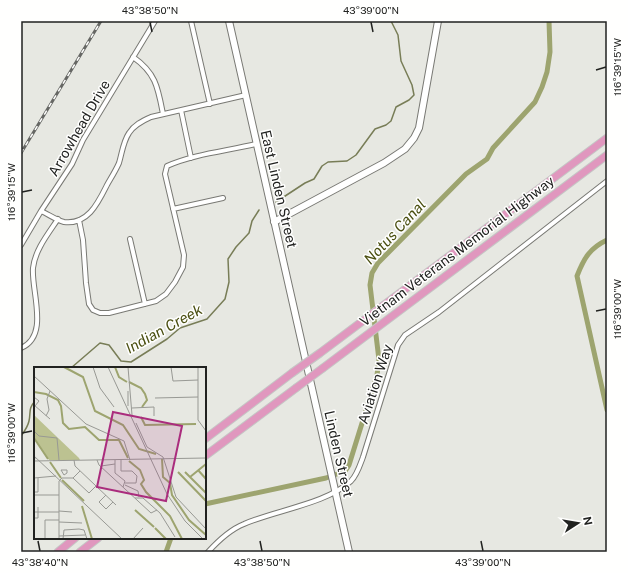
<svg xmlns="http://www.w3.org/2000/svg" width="628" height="573" viewBox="0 0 628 573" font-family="'Public Sans',sans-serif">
	<rect width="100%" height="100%" fill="#e7e8e2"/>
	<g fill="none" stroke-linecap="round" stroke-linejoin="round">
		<path stroke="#787d57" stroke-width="1.5" d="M276,202l29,-19 9,-4 8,-13 6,-4 19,-1 9,-6 19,-26 11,-4 5,-4 5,-14 13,-7 5,-5 -2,-10 -11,-24 -3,-26 -7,-14
			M71,368l29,-25 9,2 12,16 10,1 36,-23 13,-11 27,-9 18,-20 4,-17 -1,-23 8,-12 13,-14 3,-12 7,-11
			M21,436c3,-4 7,-10 8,-15 2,-9 -1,-12 6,-20"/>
		<path stroke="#9da46f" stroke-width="5" d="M607,240c-17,8 -23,18 -30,36l30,134
			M205,504l121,-26 19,-7 4,-6 28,-90 2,-15 -9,-75 2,-12 6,-10 88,-89 21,-15 6,-11 42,-46 7,-15 5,-15 3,-20 -1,-31
			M166,552l5,-14"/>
		<g stroke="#797974" stroke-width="6">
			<path id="street" d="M191,21l19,83
				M133,57c23,16 25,31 30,57
				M181,110l10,48
				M173,209l50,-11
				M41,211c7,3 15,9 23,11 24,3 34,-19 43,-37 4,-7 9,-15 12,-22 3,-10 4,-21 10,-30 5,-8 13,-12 22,-16l95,-22
				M79,220l4,20 3,43 3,21 4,6 7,3h9l47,-12 10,-7 9,-12 8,-15 1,-12 -19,-81 2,-8c27,-12 60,-15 89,-22
				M130,239l15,65
				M21,245l20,-34 31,-47 11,-24 72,-119
				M21,348c29,-12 10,-57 12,-80 2,-18 15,-34 25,-49
				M208,552c10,-11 21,-22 36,-28 32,-14 82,-20 107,-43 6,-6 9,-16 12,-24l35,-112 7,-10 34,-23 168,-131"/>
		</g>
		<g stroke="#797974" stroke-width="8">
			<path id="secondary" d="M229,21l120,531
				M274,222l110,-59 21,-14 9,-11 5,-10 19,-107"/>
		</g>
		<g stroke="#c5c6c5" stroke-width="9">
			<path id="highway" d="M320,353l287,-215
				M323,368l284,-213
				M205,439l87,-66
				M205,456l91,-68
				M58,552l17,-14
				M80,552l18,-14"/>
		</g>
		<use href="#street" stroke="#fff" stroke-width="4"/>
		<use href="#secondary" stroke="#fff" stroke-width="6"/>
		<use href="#highway" stroke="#e097be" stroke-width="7"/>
		<g stroke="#666764" stroke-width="3">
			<path id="rail" d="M21,153l80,-132"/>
		</g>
		<use href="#rail" stroke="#fffffe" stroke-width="1.5" stroke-dasharray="4.5" stroke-linecap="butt"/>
		<g stroke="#c5c6c5" stroke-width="9" stroke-linecap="butt">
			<path id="highway-bridge" d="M292,373l28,-20
				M296,388l27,-20"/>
		</g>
		<use href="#highway-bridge" stroke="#e097be" stroke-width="7"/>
	</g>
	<path fill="none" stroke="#212220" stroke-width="1.5" d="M150,22l2,10M371,22l2,10M596,70l10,-3M22,192l10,-2M596,311l10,-2M22,433l10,-2M38,541l2,10M260,541l2,10M481,541l2,10"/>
	<g text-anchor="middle" stroke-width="3" stroke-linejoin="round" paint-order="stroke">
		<g font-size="14" fill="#212220" stroke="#fffffe">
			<text transform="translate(79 128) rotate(-60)" y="5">Arrowhead Drive</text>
			<text transform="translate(279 189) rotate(77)" y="5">East Linden Street</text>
			<text transform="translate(457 251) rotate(-37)" y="5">Vietnam Veterans Memorial Highway</text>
			<text transform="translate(375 384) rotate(-72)" y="5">Aviation Way</text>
			<text transform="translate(339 454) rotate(77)" y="5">Linden Street</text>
		</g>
		<g font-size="15" font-style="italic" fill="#4a4f10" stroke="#fffffe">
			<text transform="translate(395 232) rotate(-47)" y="5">Notus Canal</text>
			<text transform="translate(164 329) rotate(-29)" y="5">Indian Creek</text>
		</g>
	</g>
	<g transform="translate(34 367)">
		<rect width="172" height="172" fill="#e7e8e2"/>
		<path d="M0,48l45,43 1,2h-31l-15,-23z" fill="#bcc291"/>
		<path fill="none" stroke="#9da46f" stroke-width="2" d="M30,0l19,10 12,34 28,14 16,24 17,5M81,0l4,10 8,5M95,15l12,6 4,6 2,6 -5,7M0,25l12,2 12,6 3,6 2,17 6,6 16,-2 14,13h20l9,18M107,50l4,8 51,-1M0,71l14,21M128,92l1,18 7,6 2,12 17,25 17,15M95,94l11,9 4,10 -3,4 5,8 24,24 12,23M16,95l11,16M164,103l8,9M144,105l28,29M151,105l21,21M156,110l16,-13M28,113l22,21M48,139l10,33M101,143l19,17M121,161l11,11"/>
		<path fill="none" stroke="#989994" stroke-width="1" d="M59,0l7,21 14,19M74,0l59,127 18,27 18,18M94,0l4,48M137,0l2,14 25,-1M164,0v53l8,11M0,9l52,48 38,17 6,19M94,24v15M0,30l5,4 -4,5M121,31l43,-1M0,38l16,14M98,41l22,-1v9M12,49l3,-6 -2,-11 3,-8M102,56l11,24 16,10 13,40 30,32M0,64l5,5 18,2 2,22M0,89l88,83M1,91l-1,3 172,-3M40,93l1,6 41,39M63,93l2,5 52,48 6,-3M81,93v13l10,8 -2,6M87,93v11h11l5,5 -1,7h-11M67,99l14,-2M27,103h6v3l-3,2zM0,111l22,-2M39,111l16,15 7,-7M91,118l13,6 1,6M0,125h4v-14M0,128h25M72,128l-7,7 7,7 7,-7M101,131h8l17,15 15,24M25,144l13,1M0,145h25M0,151h4v-11M25,155l23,1M25,169l26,-1M11,172v-19h14M25,172v-58l3,-3h11l7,-7M29,172l1,-9 15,-1 5,1 3,9M99,172l10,-11"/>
		<path fill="#aa2c7d" fill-opacity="0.15" stroke="#aa2c7d" stroke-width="2" d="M79,45l69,14 -16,75 -69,-14z"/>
		<rect width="172" height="172" fill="none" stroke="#212220" stroke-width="2"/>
	</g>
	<rect width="628" height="573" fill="none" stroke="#fffffe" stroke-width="44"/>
	<g transform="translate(578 523) rotate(78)" stroke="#fffffe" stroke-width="3" paint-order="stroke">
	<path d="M0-3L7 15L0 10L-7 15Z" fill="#212220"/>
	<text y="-6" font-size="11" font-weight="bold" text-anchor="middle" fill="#212220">N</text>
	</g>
	<rect x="22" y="22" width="584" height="529" fill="none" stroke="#212220" stroke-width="1.5"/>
	<g font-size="10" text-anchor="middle" fill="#212220">
		<text x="150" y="14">43°38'50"N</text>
		<text x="371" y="14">43°39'00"N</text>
		<text transform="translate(617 67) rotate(-90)" y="4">116°39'15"W</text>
		<text transform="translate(11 192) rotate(-90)" y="4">116°39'15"W</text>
		<text transform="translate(617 309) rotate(-90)" y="4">116°39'00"W</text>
		<text transform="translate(11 433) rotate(-90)" y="4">116°39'00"W</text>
		<text x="40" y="566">43°38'40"N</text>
		<text x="262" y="566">43°38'50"N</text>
		<text x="483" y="566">43°39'00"N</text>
	</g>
</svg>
